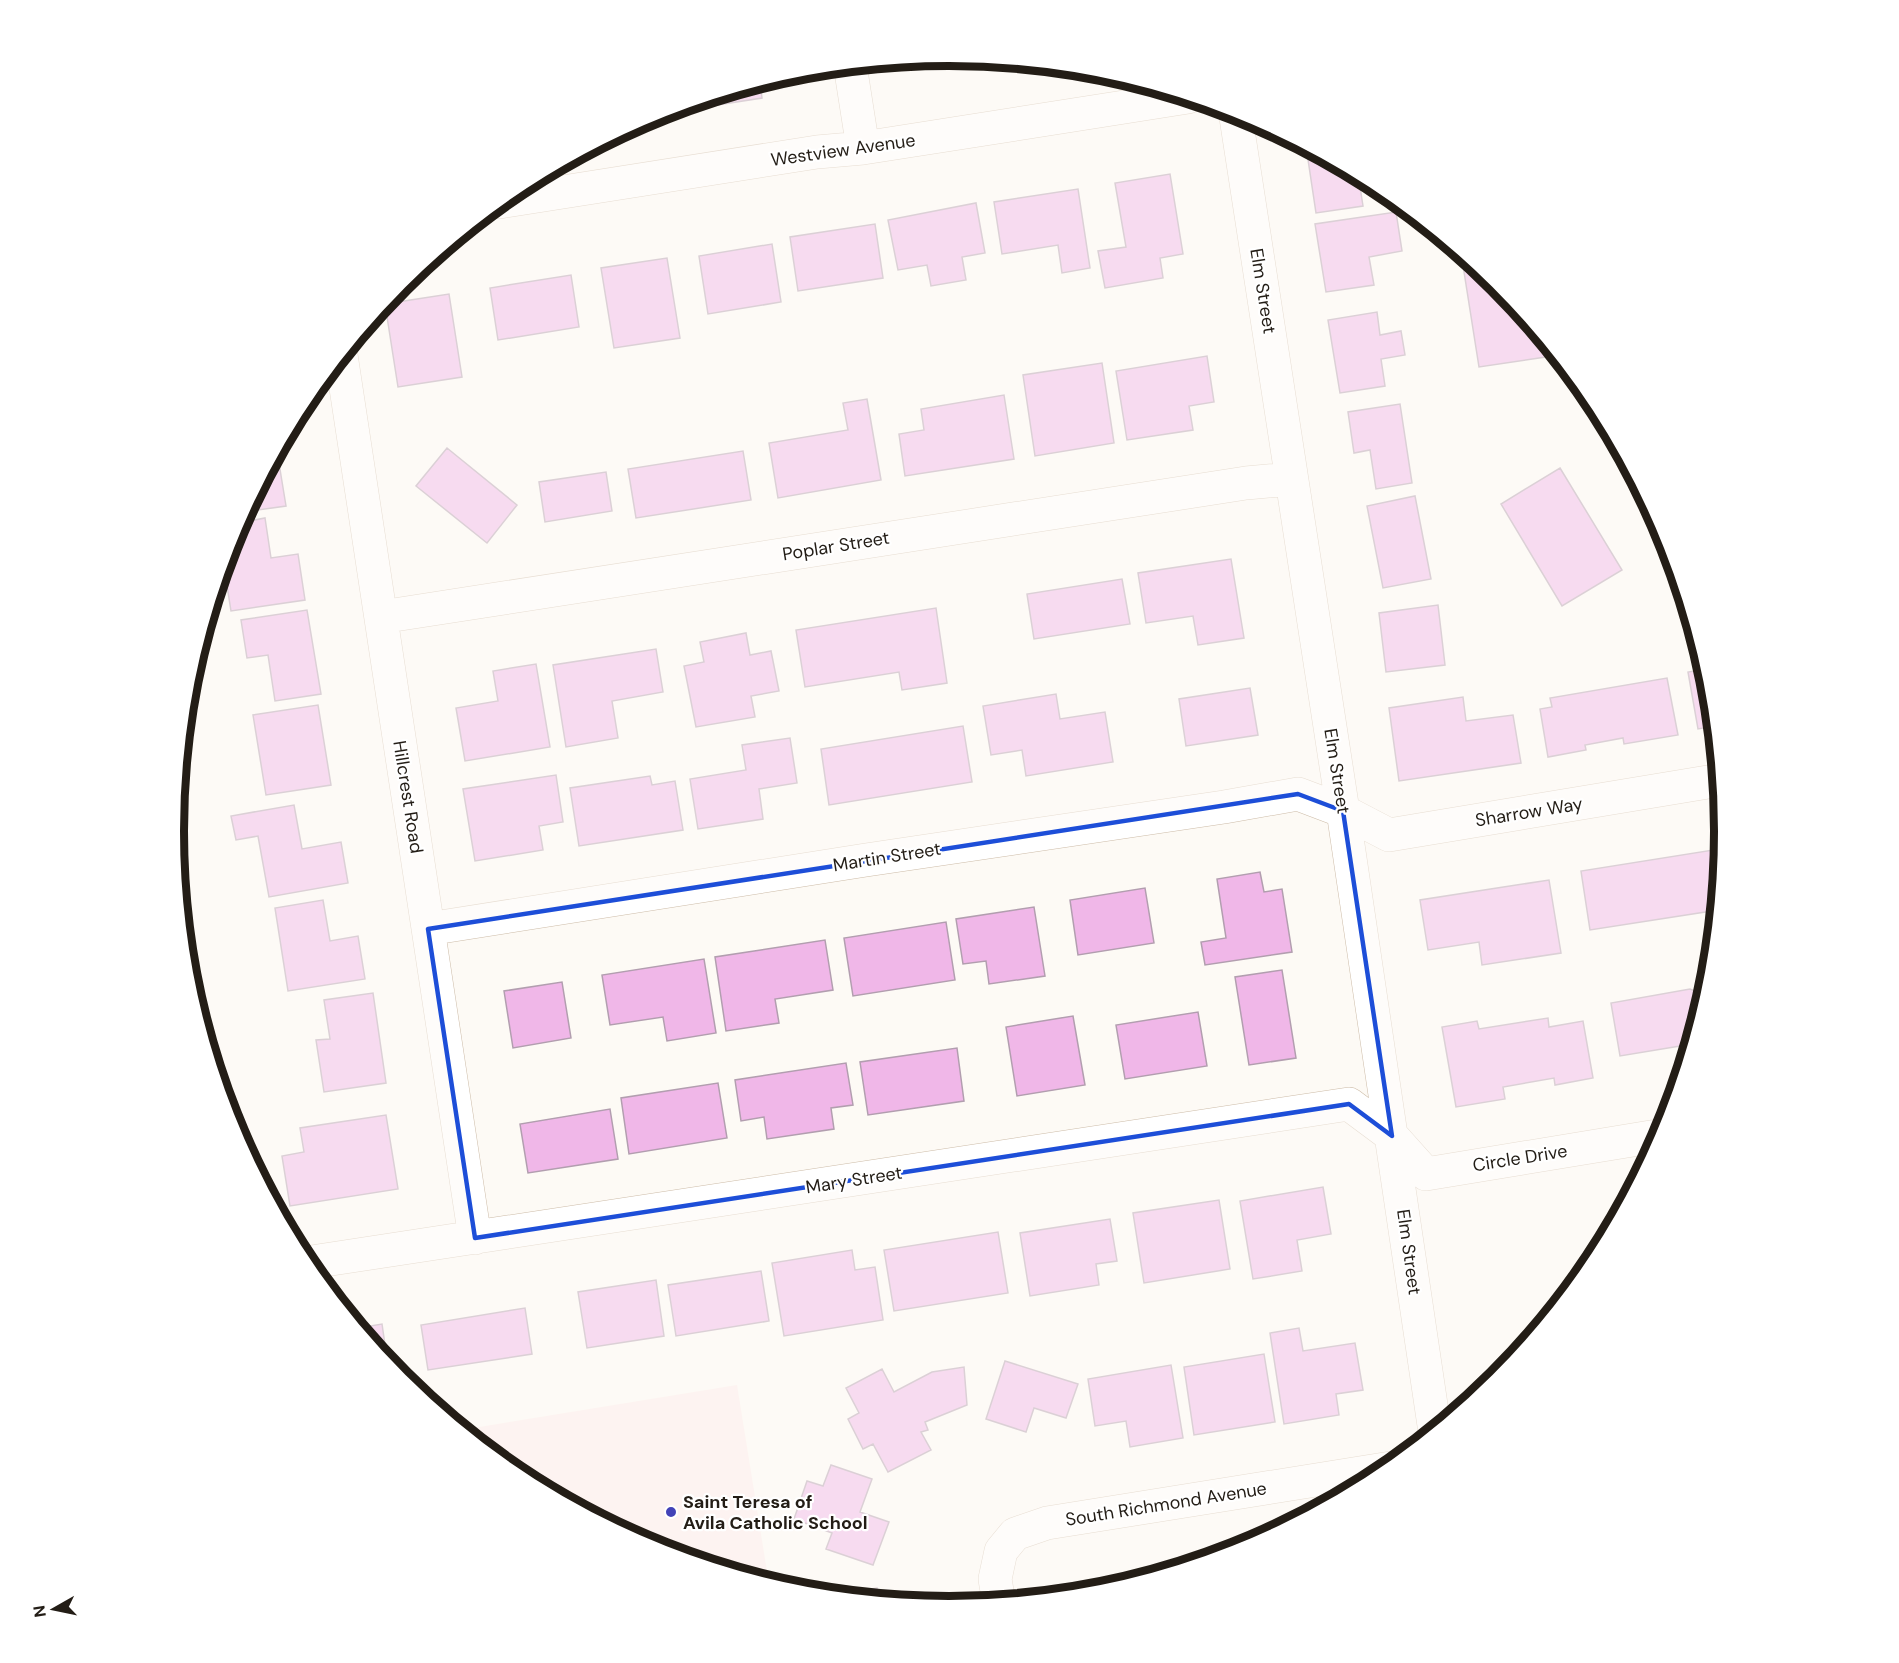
<svg xmlns="http://www.w3.org/2000/svg" width="1899" height="1663" viewBox="0 0 1899 1663" font-family="'DM Sans',sans-serif">
	<rect width="100%" height="100%" fill="#fdfaf5"/>
	<path fill="#fcecea" d="M737,1385l32,199 -117,-36 -134,-71 -57,-47z"/>
	<path fill="#f0b7e8" stroke="#b29eaf" stroke-width="1.5" d="M953,56l48,5v2l-47,6z
		M760,82l2,16 -90,14 -1,-3z
		M1306,146l52,28 5,32 -47,7z
		M1170,174l13,80 -23,4 3,20 -58,10 -7,-37 28,-4 -11,-64z
		M1078,189l12,79 -28,5 -4,-28 -56,9 -8,-52z
		M976,203l9,50 -23,4 4,23 -35,6 -4,-21 -29,5 -10,-50z
		M1396,212l6,39 -33,6 5,28 -48,7 -11,-68z
		M875,224l8,54 -85,13 -8,-54z
		M772,244l9,58 -73,12 -9,-58z
		M667,258l13,80 -66,10 -13,-80z
		M1468,258l30,25 53,64 1,9 -73,11 -17,-108z
		M571,275l8,52 -81,13 -8,-52z
		M449,294l13,83 -64,10 -13,-83z
		M1377,312l3,23 21,-4 4,24 -24,4 4,27 -45,7 -12,-73z
		M1207,356l7,46 -25,4 4,24 -66,10 -11,-69z
		M1102,363l12,80 -79,13 -12,-81z
		M1004,395l10,64 -109,17 -6,-42 25,-4 -3,-21z
		M867,399l14,81 -103,18 -9,-55 79,-13 -5,-27z
		M1400,404l12,79 -36,6 -6,-39 -16,3 -6,-41z
		M447,448l70,57 -30,38 -71,-57z
		M277,451l9,55 -42,6z
		M743,451l8,49 -115,18 -8,-49z
		M1560,468l62,102 -60,36 -61,-102z
		M606,472l6,39 -67,11 -6,-40z
		M1415,496l16,83 -48,9 -16,-82z
		M265,518l6,40 27,-4 7,46 -74,11 -6,-38h-4l12,-39 6,-11z
		M1231,559l13,79 -46,7 -5,-29 -47,7 -8,-50z
		M1122,579l8,45 -96,15 -7,-45z
		M1438,605l7,60 -59,7 -7,-59z
		M936,608l11,75 -45,7 -3,-18 -94,15 -9,-57z
		M307,610l14,84 -46,7 -7,-46 -21,3 -6,-38z
		M746,633l4,22 21,-4 8,40 -28,5 4,21 -59,10 -12,-61 20,-4 -4,-20z
		M656,649l7,43 -51,9 6,37 -52,9 -13,-82z
		M536,664l14,83 -85,14 -9,-53 42,-7 -5,-30z
		M1707,669l4,11 4,46 -17,3 -10,-57z
		M1667,678l11,57 -54,9 -1,-6 -38,7 1,5 -38,7 -8,-48 12,-2 -2,-9z
		M1250,688l8,47 -72,11 -7,-47z
		M1056,694l4,25 45,-7 8,50 -87,14 -4,-26 -31,5 -8,-49z
		M1463,697l3,24 47,-6 8,48 -122,18 -10,-73z
		M318,705l13,80 -65,10 -13,-80z
		M963,726l9,56 -143,23 -8,-56z
		M790,738l7,45 -38,6 4,30 -65,10 -8,-50 56,-9 -4,-25z
		M556,775l7,47 -24,4 4,24 -68,11 -12,-72z
		M650,776l2,9 23,-4 8,49 -104,16 -9,-58z
		M294,805l8,44 39,-7 7,41 -79,14 -11,-61 -22,4 -5,-24z
		M1713,850l7,41 -2,19 -128,20 -9,-59z
		M1260,872l4,20 18,-3 10,63 -87,13 -4,-23 25,-4 -9,-59z
		M1549,880l12,73 -79,12 -3,-23 -51,8 -8,-50z
		M1145,888l9,55 -76,12 -8,-55z
		M323,900l7,41 28,-5 7,43 -77,12 -13,-83z
		M1034,907l11,69 -56,8 -3,-23 -23,3 -7,-45z
		M946,922l9,58 -102,16 -9,-58z
		M825,940l8,50 -58,9 4,24 -53,8 -11,-74z
		M704,959l12,74 -49,8 -4,-24 -53,8 -8,-50z
		M1282,970l14,88 -47,7 -14,-88z
		M1707,973l4,2v8l-19,61 -72,12 -9,-53 79,-14 10,4z
		M562,982l9,56 -58,10 -9,-57z
		M373,993l13,90 -62,9 -8,-52 14,-1 -6,-39z
		M1198,1012l9,54 -82,13 -9,-54z
		M1073,1016l12,69 -68,11 -11,-69z
		M1548,1018l1,9 34,-6 10,57 -38,7 -1,-7 -51,9 2,12 -49,8 -14,-80 35,-6 2,8z
		M957,1048l7,53 -96,14 -8,-53z
		M846,1063l7,42 -22,3 3,21 -67,10 -3,-22 -23,4 -6,-41z
		M718,1083l9,55 -98,16 -8,-56z
		M610,1109l8,50 -90,14 -8,-49z
		M386,1115l12,74 -108,17 -8,-50 22,-4 -4,-24z
		M1323,1187l8,47 -34,6 5,31 -49,8 -13,-78z
		M1219,1200l11,69 -86,14 -11,-70z
		M1110,1219l7,42 -21,3 3,21 -69,11 -10,-63z
		M998,1232l10,61 -114,18 -10,-61z
		M852,1250l3,20 20,-3 8,53 -99,16 -12,-73z
		M761,1271l8,50 -93,15 -8,-51z
		M656,1280l8,56 -77,12 -9,-56z
		M525,1308l7,46 -104,16 -7,-45z
		M382,1324l6,41 -30,-37z
		M1299,1328l4,23 52,-8 8,47 -27,4 3,21 -55,9 -14,-91z
		M1264,1354l11,68 -81,13 -10,-68z
		M1005,1361l73,23 -12,34 -32,-10 -8,24 -40,-13z
		M1171,1365l12,73 -53,9 -4,-26 -31,5 -7,-47z
		M964,1367l3,38 -42,17 3,8 -7,2 10,18 -43,22 -15,-28 -10,5 -15,-30 11,-6 -13,-25 36,-19 12,23 38,-20z
		M831,1465l41,14 -12,33 29,10 -16,43 -47,-16 6,-16 -38,-14 13,-38 16,5z
		M1146,1571l1,8 -46,14 -13,1 -2,-13z
		M877,1588l2,13 -47,-5v-1z"/>
	<g fill="none" stroke-linecap="round" stroke-linejoin="round">
		<g stroke="#cdbca8" stroke-width="34">
			<path id="street" d="M850,65l13,83
				M1235,111l108,700 92,621
				M499,202l318,-50 46,-4 325,-51
				M341,355l134,883
				M381,617l865,-134 45,-4
				M428,929l438,-69 358,-53 74,-13 45,17 46,24 331,-55
				M305,1263l1044,-159 43,32 34,38 237,-39
				M999,1603l-4,-24 6,-28 14,-17 32,-11 344,-55"/>
		</g>
		<use href="#street" stroke="#fff" stroke-width="33"/>
	</g>
	<path d="M0 0H1899V1663H0ZM1298,794l45,17 49,325 -43,-32 -874,134 -47,-309z" fill="#fdfaf5" fill-opacity=".55" fill-rule="evenodd"/>
	<path fill="none" stroke="#1d4ed8" stroke-width="4.5" stroke-linejoin="round" d="M1298,794l45,17 49,325 -43,-32 -874,134 -47,-309z"/>
	<circle fill="#4242b7" stroke="#fff" stroke-width="2" cx="671" cy="1512" r="6"/>
	<g text-anchor="middle" stroke-width="4.5" stroke-linejoin="round" paint-order="stroke">
		<g font-size="18" fill="#231d16" stroke="#fff">
			<text transform="translate(843 150) rotate(-8)" y="6">Westview Avenue</text>
			<text transform="translate(1263 291) rotate(81)" y="6">Elm Street</text>
			<text transform="translate(836 546) rotate(-9)" y="6">Poplar Street</text>
			<text transform="translate(1337 771) rotate(81)" y="6">Elm Street</text>
			<text transform="translate(408 797) rotate(81)" y="6">Hillcrest Road</text>
			<text transform="translate(1529 812) rotate(-9)" y="6">Sharrow Way</text>
			<text transform="translate(887 857) rotate(-9)" y="6">Martin Street</text>
			<text transform="translate(1520 1158) rotate(-9)" y="6">Circle Drive</text>
			<text transform="translate(854 1180) rotate(-9)" y="6">Mary Street</text>
			<text transform="translate(1409 1252) rotate(82)" y="6">Elm Street</text>
			<text transform="translate(1166 1504) rotate(-9)" y="6">South Richmond Avenue</text>
		</g>
		<g font-size="18" font-weight="bold" fill="#231d16" stroke="#fff" text-anchor="start">
			<text x="683" y="1508">Saint Teresa of<tspan x="683" dy="21">Avila Catholic School</tspan></text>
		</g>
	</g>
	<path d="M0 0H1899V1663H0ZM184 831a765 765 0 1 1 1530 0a765 765 0 1 1-1530 0Z" fill="#fff" fill-rule="evenodd"/>
	<path fill="none" stroke="#231d16" stroke-width="8" d="M184 831a765 765 0 1 1 1530 0a765 765 0 1 1-1530 0Z"/>
	<g transform="translate(54 1609) rotate(261)" stroke="#ffffff" stroke-width="4.5" paint-order="stroke">
	<path d="M0-4.5L10 22L0 15L-10 22Z" fill="#231d16"/>
	<text y="-9" font-size="16" font-weight="bold" text-anchor="middle" fill="#231d16">N</text>
	</g>
</svg>
